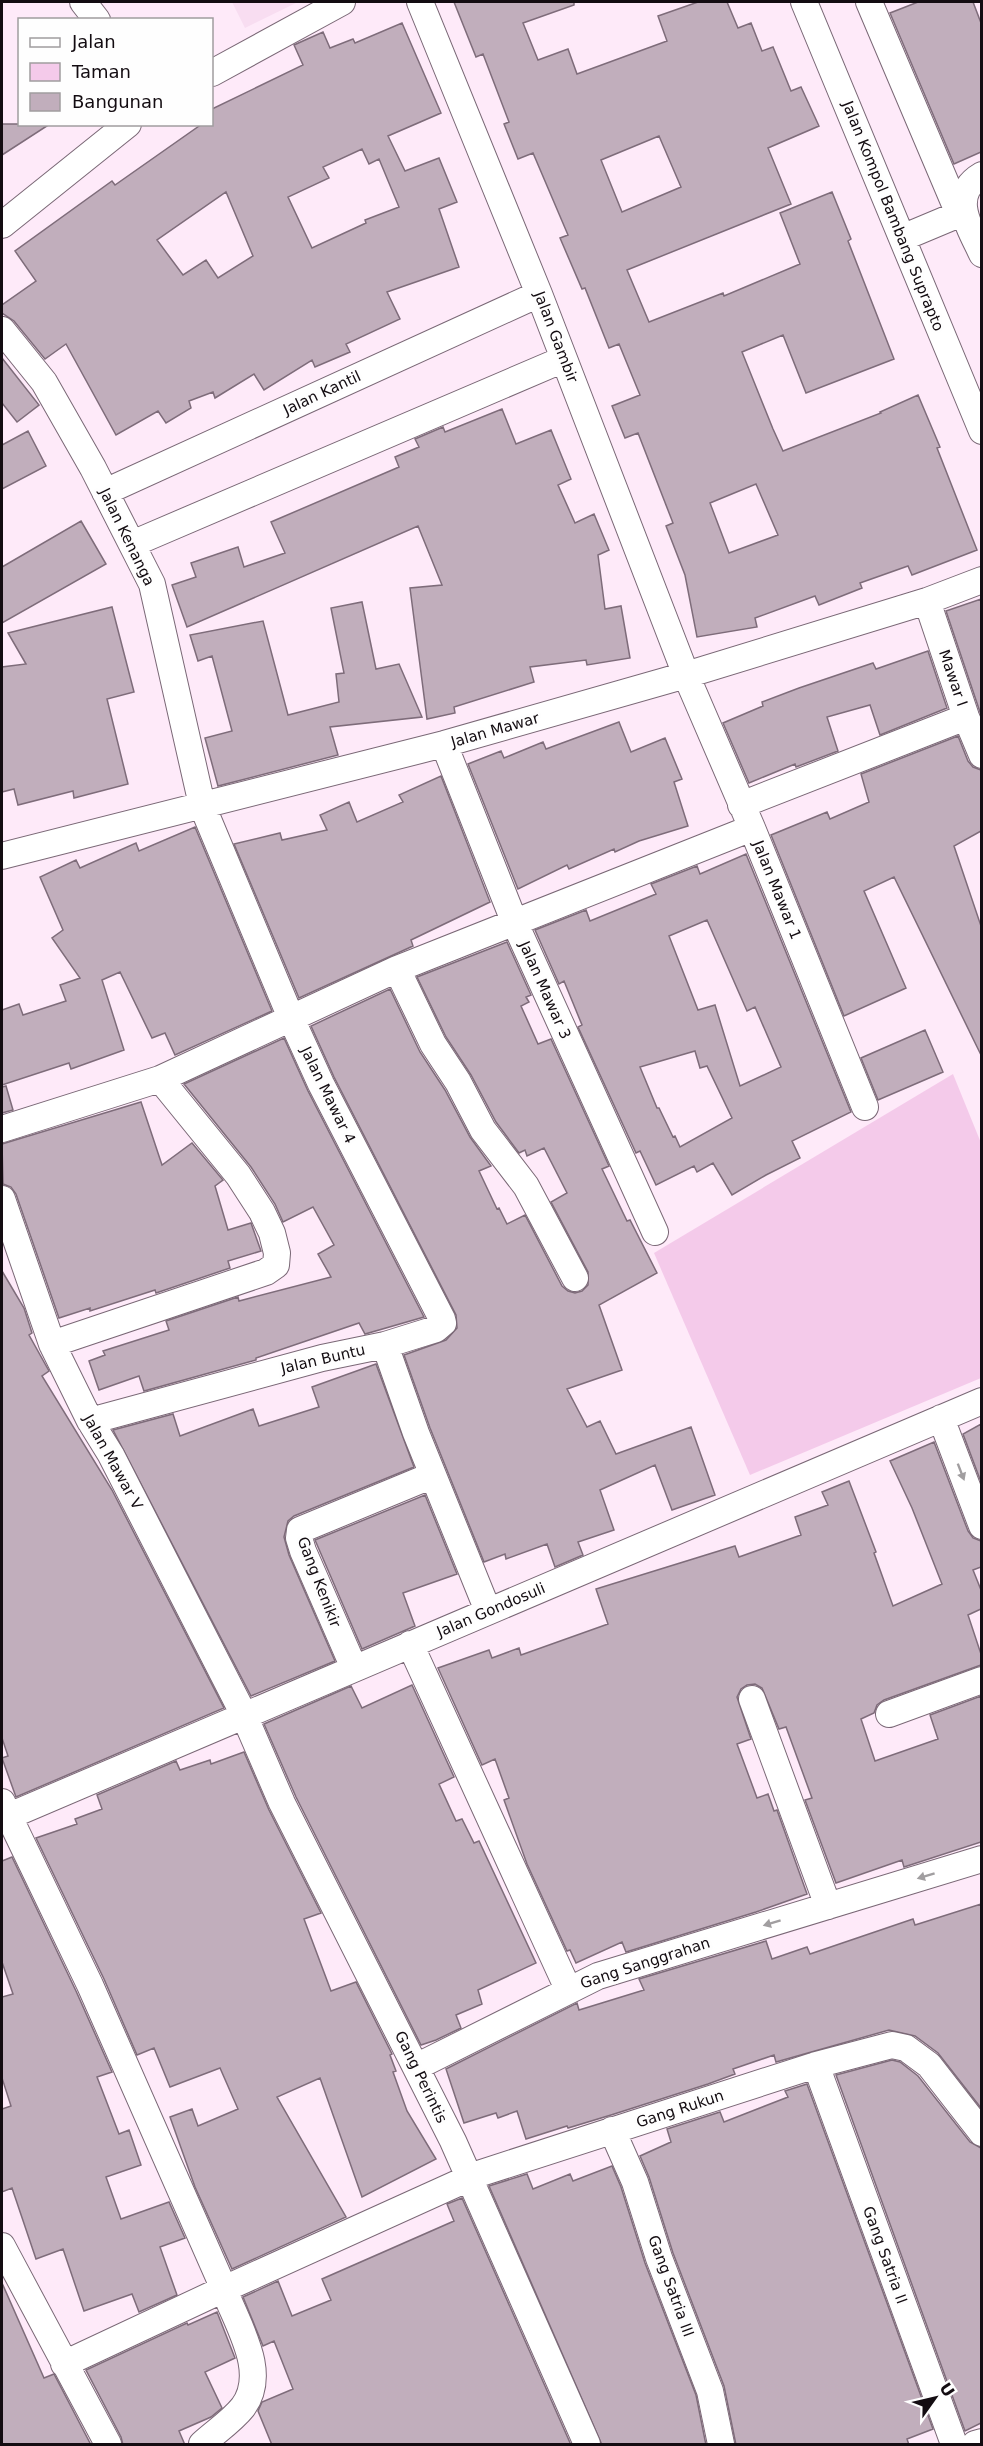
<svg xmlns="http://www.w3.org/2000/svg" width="983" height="2446" viewBox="0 0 983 2446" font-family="'DejaVu Sans',sans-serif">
	<rect width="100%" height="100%" fill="#feeaf9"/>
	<path fill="#f8ddf1" d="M232,2h66l-53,26z"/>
	<path fill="#f4caea" d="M953,1074l28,69v235l-231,97 -96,-222z"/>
	<path fill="#c1aebc" stroke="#7e6c7a" stroke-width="1.5" fill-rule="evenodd" d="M454,2h120v3l-51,18 15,37 30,-11 9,25 90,-33 -9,-25 40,-14h29l11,26 13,-5 11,28 11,-4 18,44 10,-4 18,39 -51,22 23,56 -164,66 22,52 74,-29 1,3 76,-32 -20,-51 52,-21 19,47 -3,2 46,118 -88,34 -23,-58 -41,17 31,77 10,22 98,-38 -1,-1 38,-17 22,52 -3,1 40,102 -65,25 -4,-9 -48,17 2,5 -43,17 -4,-9 -60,22 2,9 -60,10 -12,-62 -19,-49 7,-3 -35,-90 -13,5 -13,-32 28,-11 -21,-51 -10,4 -24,-60 -3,1 -22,-51 8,-3 -35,-82 -15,6 -14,-35 5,-2 -26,-68 -7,3zM659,136l22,51 -59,25 -21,-52zM756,484l22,51 -49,18 -19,-50z
		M918,2h55l8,21v129l-27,12 -64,-151z
		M402,23l39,90 -53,23 17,35 34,-13 18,44 -18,7 20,58 -72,25 13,27 -54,25 4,8 -35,15 -3,-7 -48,30 -10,-16 -39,24 -2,-6 -24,9 2,7 -25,15 -8,-12 -42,24 -50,-91 -21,15 -31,-38 -12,-8v-8l34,-24 -21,-30 97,-70 3,4 87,-61h10v-15l91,-44 -9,-20 29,-13 7,16 23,-9 2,4zM362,149l7,15 10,-5 20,48 -34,13 1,3 -54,25 -24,-51 41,-19 -6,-11zM226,192l27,64 -35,22 -12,-18 -23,15 -26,-35z
		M2,124h48l-48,31z
		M2,358l37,47 -22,17 -15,-19z
		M502,409l14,35 35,-14 20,49 -13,6 17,38 19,-9 15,36 -11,5 7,54 16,-3 9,52 -43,7 -1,-5 -56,7 4,15 -80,25 1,6 -28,6 -17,-131 32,-3 -24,-59 -231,101 -15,-42 24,-8 -5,-14 47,-16 6,20 41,-14 -14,-31 128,-55 -4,-10 24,-10 -4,-8 28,-12 2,5z
		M28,431l18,35 -44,23v-44z
		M81,521l25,43 -104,59v-56z
		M981,599v116l-35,-104z
		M362,602l14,67 23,-5 23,53 -92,10 8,28 -120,31 -13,-48 27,-7 -20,-75 -14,5 -8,-26 73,-14 25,94 51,-13 -3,-28 8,-1 -13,-65z
		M112,607l22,85 -27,7 21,85 -54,14 -1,-7 -55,14 -4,-16 -12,3v-125l24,-3 -18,-31z
		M928,651l19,57 -67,27 -10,-30 -43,12 11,34 -42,16 -1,-3 -46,19 -26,-60 40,-17 -1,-4 37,-14 74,-25 3,6z
		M619,722l12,30 34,-14 17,41 -8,3 14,44 -49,15 -24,11 -1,-3 -45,20 -2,-4 -49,24 -50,-125 33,-13 3,7 39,-16 3,7z
		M958,736l10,25 5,6 8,3v61l-27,15 27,80v129l-87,-178 -30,14 42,97 -62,28 -73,-181 56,-23 3,7 39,-17 -8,-28z
		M441,776l49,126 -79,38 2,6 -114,52 -65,-154 46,-11 2,7 45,-10 -7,-15 29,-13 8,20 46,-20 -4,-7z
		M195,827l77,184 -97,44 -10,-22 -13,5 -32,-66 -18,8 22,70 -53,19 -2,-6 -67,22v-75l17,-6 4,11 43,-14 -6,-16 20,-7 -28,-40 11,-8 -23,-53 36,-17 4,8 56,-25 3,8z
		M746,854l105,258 -59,29 8,17 -34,17 -34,20 -19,-32 -16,9 -3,-6 -38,19 -16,-34 -4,2 -58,-126 4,-2 -18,-44 -5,3 -24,-54 51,-20 4,11 66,-27 -5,-10 46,-18 3,8zM707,920l40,91 8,-4 26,60 -41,19 -25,-81 -17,5 -29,-74zM695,1051l5,17 7,-2 25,52 -52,29 -5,-11 -2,1 -14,-29h-2l-17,-41z
		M507,942l24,53 -5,2 3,5 -8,4 17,38 13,-5 58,127 -7,3 25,52 3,-1 27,53 -58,32 23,65 -55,19 20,38 13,-6 16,33 75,-27 24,68 -43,15 -17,-45 -55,25 14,40 -36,12 5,13 -28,12 -8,-23 -41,15 -1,-5 -21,8 -54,-134 -26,-73 42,-15 11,-12 -1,-13 -122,-238 -23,-51 79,-37 30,63 25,38 25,47 21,29 -12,5 18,38 2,-1 8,16 18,-9 37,71 6,5 7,2 7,-2 6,-6v-13l-37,-70 16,-9 -23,-45 -17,8 -2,-6 -6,3 -23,-31 -25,-47 -25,-38 -29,-60z
		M925,1030l18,42 -65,28 -17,-42z
		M284,1038l24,53 116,226 -59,17 -6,-11 -103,35v2l-112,31 -5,-15 -40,14 -10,-29 16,-6 -2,-4 66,-21 -3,-9 72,-24 1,4 92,-24 -13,-23 16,-9 -21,-38 -30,15 -8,-18 -24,-37 -67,-83z
		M6,1086l7,24 -11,3v-26z
		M141,1102l21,63 30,-22 31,37 -8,6 13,44 23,-7 10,28 -33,10 2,7 -74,25 -1,-3 -65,21v-3l-31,10 -43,-124 -5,-7 -8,-3 -1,-40z
		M2,1271l22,37 8,25 -3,2 20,36 -7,5 70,114 112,218 -208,89 -14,-39 6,-2 -6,-18z
		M376,1364l38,103 -120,49 -6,5 -4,16 5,18 46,106 -84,35 -138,-266 60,-16 7,22 73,-27 6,17 60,-19 -7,-20z
		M981,1424v58l-18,-48z
		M934,1442l34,89 5,7 8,3v26l-8,3 8,20v19l-13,6 13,39v11l-97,35 -7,5 -3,8 -13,6 14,42 63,-22 -8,-24 51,-19v146l-77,25 -2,-7 -66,23 -31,-83 7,-2 -26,-71 -7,2 -17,-41 -7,-4 -8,1 -6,4 -4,8 14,42 -14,5 20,54 11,-4 6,17 3,-1 30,84 -51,18 -130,40 -4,-10 -46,21 -6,-13 -3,1 -40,-87 -23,-64 5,-2 -14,-39 -13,6 -44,-97 51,-18 3,8 27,-10 2,7 87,-31 -12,-35 139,-43 4,11 62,-22 -6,-18 33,-12 -6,-13 27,-11 27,71 -2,1 19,53 49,-22 -30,-76 -22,-47z
		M425,1495l32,79 -54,19 12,33 -53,23 -47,-109z
		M412,1685l42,92 -15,7 17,37 6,-2 12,24 5,-2 57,122 -58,27 4,14 -26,11 5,13 -25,12 -15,5 -125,-248 -32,-73 87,-38 11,22z
		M244,1752l25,58 52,103 -17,6 27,72 25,-9 36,72 -2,1 6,16 -3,1 14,39 29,48 -74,38 -42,-119 -43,19 69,120 -114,52 -37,-82 -25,-70 22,-8 6,17 40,-17 -18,-41 -50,19 -16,-39 -17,7 -33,-76 -68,-141 41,-14 -2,-5 27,-10 -5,-14 79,-34 4,9 30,-10 1,4z
		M12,1857l64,134 36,81 -15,5 22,57 10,-4 12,35 -35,12 15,42 48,-17 16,36 -25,9 17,48 -38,17 -7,-18 -48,17 -21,-62 -27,10 -24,-71 -10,4v-83l9,-3 -9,-28v-81l11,-3 -11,-32v-101z
		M981,1904v204l-43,-55 -23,-17 -26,-6 -113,32 -2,-7 -41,14 2,5 -27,10 -97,31 -43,13 -1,-2 -41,13 -9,-28 -19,7 -2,-5 -32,10 -18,-54 131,-66 2,7 65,-20 -5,-11 127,-38 6,18 35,-12 3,7 103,-35 2,6z
		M892,2060l8,2 18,14 52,66 11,6v275l-16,8 -129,-356z
		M807,2084l126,345 -26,10 2,6h-173l-12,-59 -51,-133 -24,-76 -9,-21 31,-14 -4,-13 53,-17 4,10 64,-25 -3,-6z
		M612,2166l9,21 24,76 51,132 10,50h-104l-113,-259 38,-12 6,15 37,-15 3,7z
		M462,2198l109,247h-299l-14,-34 4,-9 31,-13 -19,-48 -11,5 -20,-49 35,-16 14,35 39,-16 -9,-21 132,-58 -7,-17z
		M2,2283l42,95 10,-4 37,71h-89z
		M217,2312l18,46 -30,14 17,36 -11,9 -32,14 6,14h-62l-2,-8 -35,-67 101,-47 1,2z"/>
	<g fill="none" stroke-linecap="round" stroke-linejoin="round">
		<g stroke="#7a6876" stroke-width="28">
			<path id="minor" d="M83,2l14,18
				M420,2l119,292 147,381 66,153 113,279
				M804,2l178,429
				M869,2l90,212
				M212,73l130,-71
				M982,175c-34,20 -12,53 0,79
				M2,225l126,-101
				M902,238l62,-26
				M2,330l42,52 49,86 59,116 50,221 89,213 30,66 121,235 1,4 -7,6 -51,16
				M105,492l434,-198
				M132,544l432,-185
				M927,601l39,116 16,38
				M444,744l70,177 141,311
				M741,805l225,-88
				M2,856l442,-112 242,-69 241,-74 55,-21
				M397,969l355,-141
				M2,1129l158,-50 237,-110 36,75 25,38 25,48 43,56 49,92
				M2,1199l50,145 38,77 21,34 133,260 38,88 171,338 134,303
				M52,1344l214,-72 10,-7 1,-12 -5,-20 -10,-21 -24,-37 -78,-96
				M941,1418l41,108
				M90,1421l232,-63 63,-13 31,88 72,178
				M410,1644l158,345
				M354,1668l-51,-117 -4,-13 1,-8 133,-55
				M752,1699l76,207
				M889,1714l93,-34
				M2,1802l88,183 134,304 254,-115 338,-109 76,-20 14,3 23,17 53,68
				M2,1819l980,-418
				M816,2065l138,379
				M416,2067l182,-91 384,-117
				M612,2130l23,52 24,76 51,133 11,53
				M2,2246l106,198
				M64,2364l160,-75c13,36 45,83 19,118 -11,14 -28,25 -41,37
				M975,2444l7,-2"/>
		</g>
		<use href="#minor" stroke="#fff" stroke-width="26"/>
	</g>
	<defs><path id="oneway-solid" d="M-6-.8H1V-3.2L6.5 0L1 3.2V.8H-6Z" transform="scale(1.5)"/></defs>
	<g fill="#a19ea0">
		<use href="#oneway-solid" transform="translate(961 1472) rotate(69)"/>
		<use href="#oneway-solid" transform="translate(926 1876) rotate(163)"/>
		<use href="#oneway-solid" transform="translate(772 1923) rotate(163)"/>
	</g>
	<g text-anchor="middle" stroke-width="6" stroke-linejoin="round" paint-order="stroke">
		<g font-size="15" fill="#130c11" stroke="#fefefe">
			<text transform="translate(893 216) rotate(68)" y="5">Jalan Kompol Bambang Suprapto</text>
			<text transform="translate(556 337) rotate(69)" y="5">Jalan Gambir</text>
			<text transform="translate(322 393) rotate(-25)" y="5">Jalan Kantil</text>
			<text transform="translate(127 537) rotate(64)" y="5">Jalan Kenanga</text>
			<text transform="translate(953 678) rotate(71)" y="5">Mawar I</text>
			<text transform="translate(495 730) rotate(-16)" y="5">Jalan Mawar</text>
			<text transform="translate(777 890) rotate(68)" y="5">Jalan Mawar 1</text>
			<text transform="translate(545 990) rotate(66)" y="5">Jalan Mawar 3</text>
			<text transform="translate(328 1095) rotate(64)" y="5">Jalan Mawar 4</text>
			<text transform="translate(323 1359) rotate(-13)" y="5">Jalan Buntu</text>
			<text transform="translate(113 1462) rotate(61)" y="5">Jalan Mawar V</text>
			<text transform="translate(319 1582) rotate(69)" y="5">Gang Kenikir</text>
			<text transform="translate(491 1610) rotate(-23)" y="5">Jalan Gondosuli</text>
			<text transform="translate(645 1963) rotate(-18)" y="5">Gang Sanggrahan</text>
			<text transform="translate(421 2077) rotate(64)" y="5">Gang Perintis</text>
			<text transform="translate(680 2109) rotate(-18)" y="5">Gang Rukun</text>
			<text transform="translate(885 2255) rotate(70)" y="5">Gang Satria II</text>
			<text transform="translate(671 2286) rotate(70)" y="5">Gang Satria III</text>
		</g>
	</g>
	<rect width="983" height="2446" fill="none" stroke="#130c11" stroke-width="6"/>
	<rect x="18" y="18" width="195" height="108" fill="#fefefe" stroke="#a09d9f" stroke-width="1.5"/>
	<rect x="30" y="38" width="30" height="9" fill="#ffffff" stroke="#a09d9f" stroke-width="1.5"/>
	<text x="72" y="48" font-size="18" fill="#130c11">Jalan</text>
	<rect x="30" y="63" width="30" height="18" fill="#f4caea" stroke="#a09d9f" stroke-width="1.5"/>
	<text x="72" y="78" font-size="18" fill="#130c11">Taman</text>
	<rect x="30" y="93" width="30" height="18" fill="#c1aebc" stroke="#a09d9f" stroke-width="1.5"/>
	<text x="72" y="108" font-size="18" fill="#130c11">Bangunan</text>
	<g transform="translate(935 2398) rotate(56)" stroke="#fefefe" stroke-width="4.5" paint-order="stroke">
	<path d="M0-4.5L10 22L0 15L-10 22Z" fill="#130c11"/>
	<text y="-9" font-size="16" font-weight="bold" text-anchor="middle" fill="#130c11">U</text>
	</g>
</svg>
